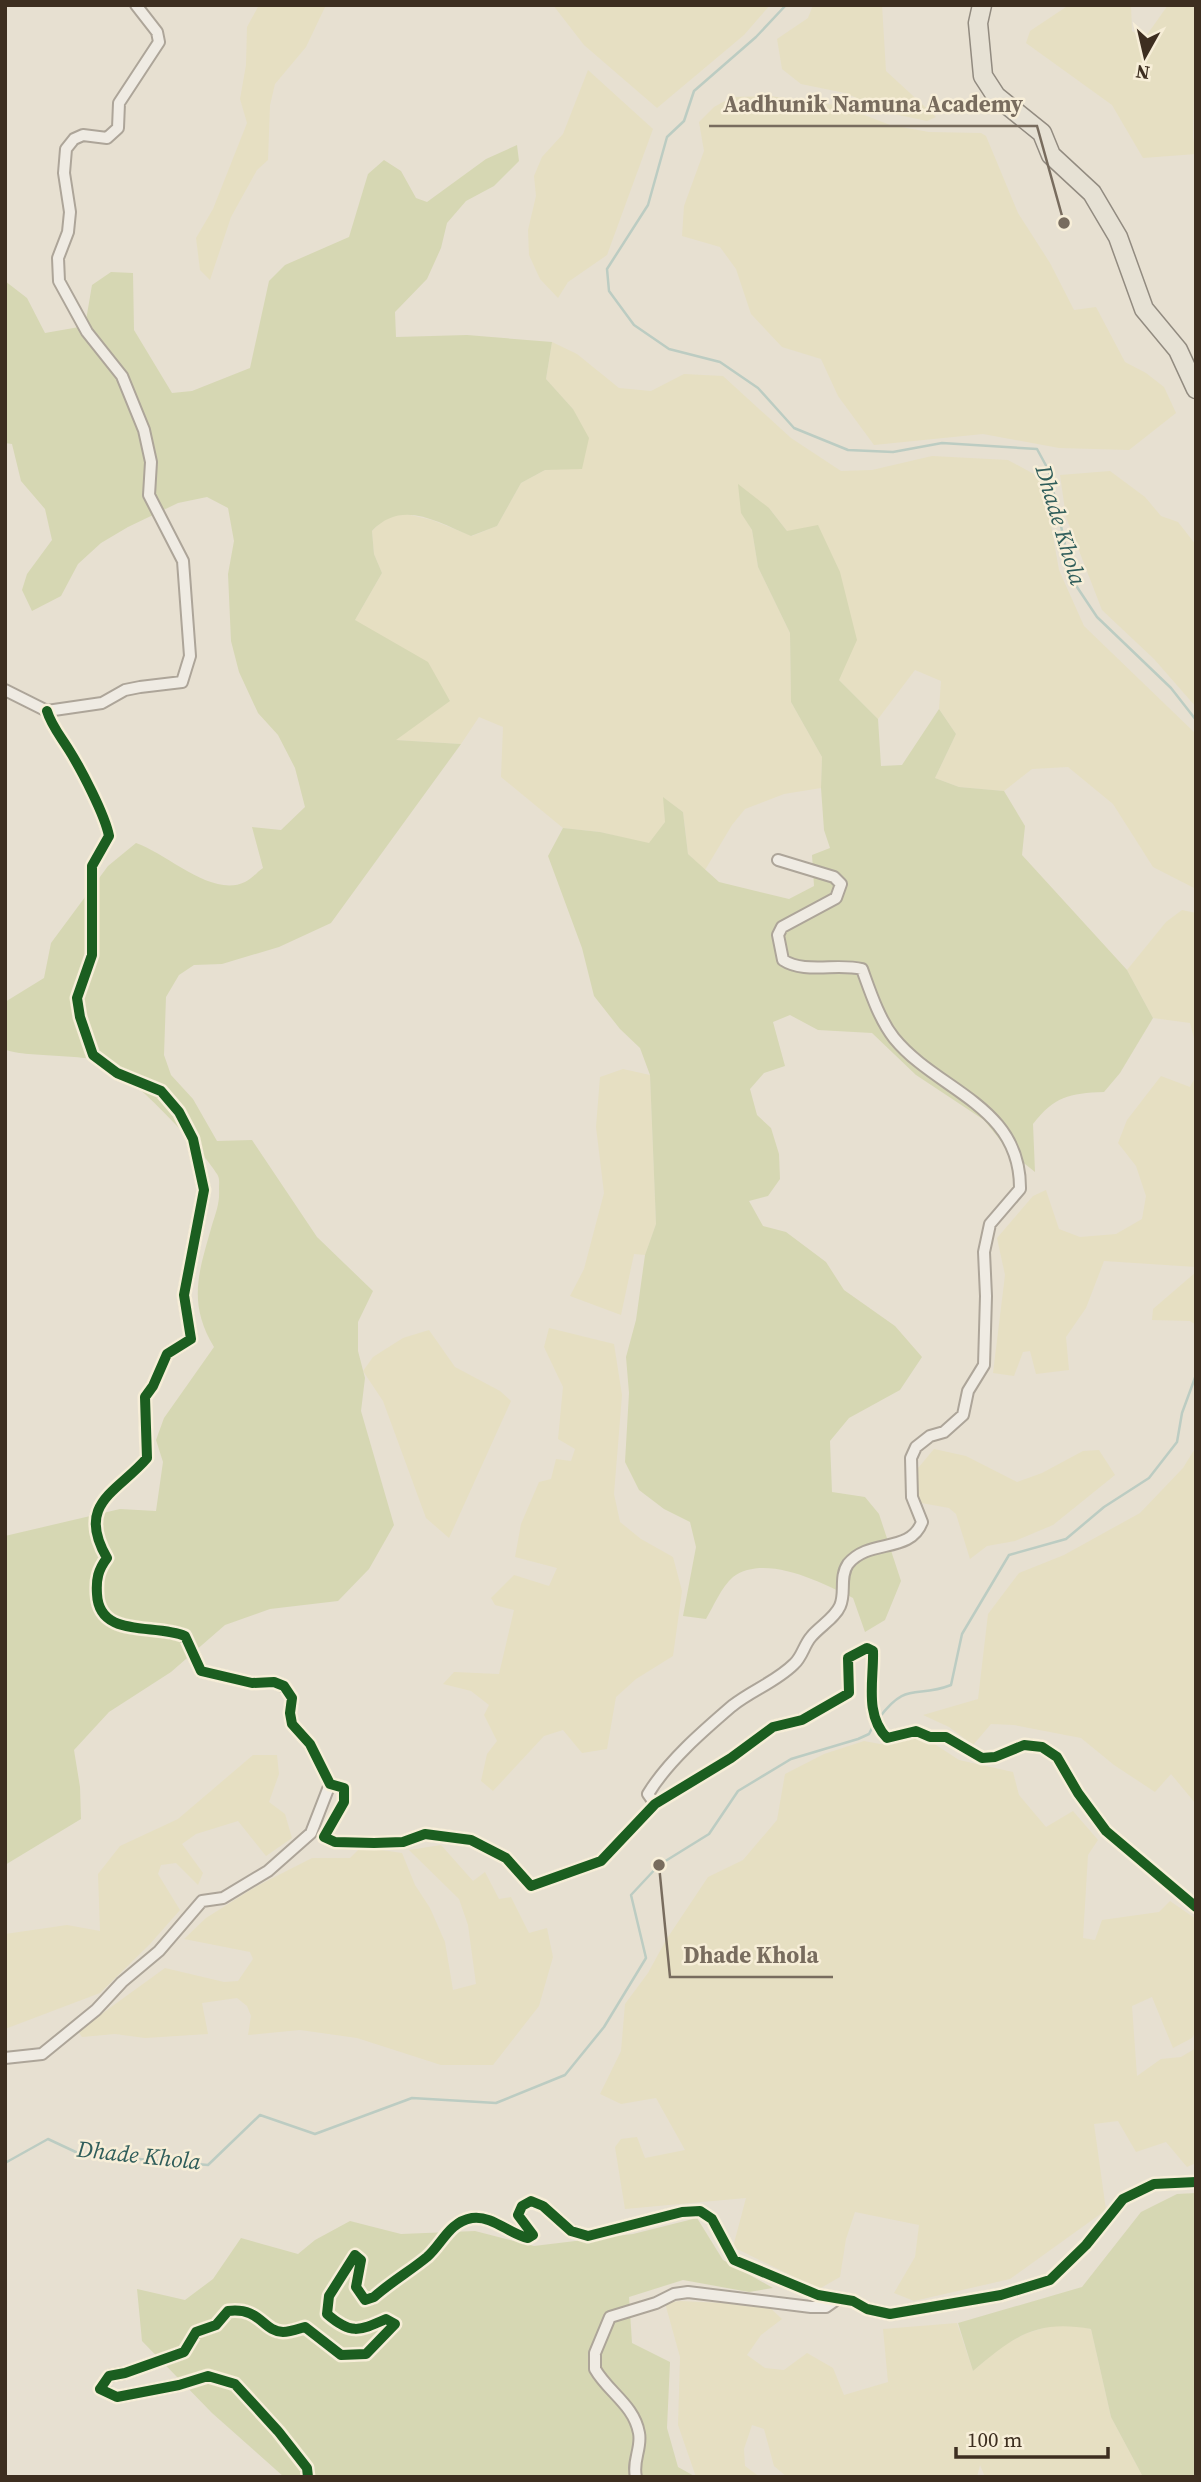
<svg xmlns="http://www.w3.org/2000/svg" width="1201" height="2482" viewBox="0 0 1201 2482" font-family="'Source Serif 4',serif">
	<rect width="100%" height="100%" fill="#e7e0d1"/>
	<path fill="#e6dfc2" d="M259,5h67l-20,42 -31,37 -5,21 -2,55 -11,10 -26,47 -21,63 -10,-10 -4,-32 17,-29 34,-86 -7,-24 6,-34 1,-38z
		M553,5h217l-26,30 -87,73 -73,-63z
		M813,5h69l4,66 50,46 -9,4 -33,-7 -49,-21 -44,-9 -19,-15 -5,-30 31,-21z
		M1069,5h62l1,26 12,8 24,-34h28l-3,132 3,17 -53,4 -31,-53 -86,-62 4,-12z
		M588,70l65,59 -46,126 -39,27 -10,16 -18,-19 -11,-24 -1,-25 8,-34 -2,-20 8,-19 21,-23z
		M770,96l71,10 49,19 39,7 52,1 5,3 32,77 32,50 24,47 22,-3 29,55 21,11 18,14 12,26 -47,37 -70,-2 -76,-14 -109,11 -36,-49 -17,-37 -39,-12 -31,-33 -15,-45 -16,-22 -38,-11 2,-30 20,-55 -5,-29 15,-15 18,-10z
		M552,342l25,12 42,34 32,3 33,-17 39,2 68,62 50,33 31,-1 60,-14 76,4 35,19 16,91 25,56 112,108v155l-43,-22 -40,-63 -45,-37 -36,2 -28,22 -45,-4 -24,-9 21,-44 -17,-25 2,-28 -26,-11 -37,49 -39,-39 -52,-149 -18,-23 -28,4 11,18 6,37 32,66 1,69 31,55 -1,31 -37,6 -39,15 -13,16 -27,45 -17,-16 -5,-42 -19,-14 1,24 -16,22 -49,-12 -37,-4 -62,-51 2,-50 -24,-10 -18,27 -66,-4 55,-40 -95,-80 27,-47 -8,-19 -2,-23 13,-13 17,-5 30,7 40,16 25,-10 24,-43 24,-13 28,-61 -27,-30z
		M1110,471l35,26 16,19 17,6 18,23v162l-42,-48 -52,-49 -36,-93 -6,-42z
		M1182,910l14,3v133l-6,-23 -37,-5 -26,-48 39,-48z
		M623,1069l27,6 6,149 -11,31 -11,-1 -13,61 -51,-19 14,-27 20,-76 -8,-66 4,-50z
		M1161,1076l29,11 6,-11v191l-92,-6 -18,47 -20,29 3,33 -33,4 -6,-23 -7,1 -9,24 -21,-3 12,-98 -8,-37 36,-42 13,-6 13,39 21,8 36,-3 26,-15 4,-23 -10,-30 -18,-23 9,-23z
		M1196,1272v53l-6,-4 -38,-1 1,-11z
		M549,1328l65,16 8,51 -8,99 6,28 21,17 32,18 9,34 -9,65 -37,23 -20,18 -9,52 -25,4 -19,-23 -19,6 -51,55 -12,-10 6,-27 10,-13 -13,-26 5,-10 -18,-14 -28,-7 11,-12 45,2 15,-64 -19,-5 -4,-7 23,-23 35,11 8,-18 -42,-11 6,-33 18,-42 12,-3 5,-20 15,2 4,-12 -17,-10 5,-52 -19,-40z
		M429,1330l26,37 45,24 11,10 -62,137 -23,-20 -43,-117 -20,-30 10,-14 30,-19z
		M1196,1447v357l-25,-30 -16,18 -41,-27 -33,-27 -67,-13 -23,-1 -18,21 -24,-18 -26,-12 55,-16 10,-85 31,-41 45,-18 76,-42 43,-45z
		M934,1449l32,7 51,26 25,-9 41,-22 16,-1 16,25 -62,50 -38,16 -28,5 -17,13 -14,-45 -7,-6 -33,-6 -8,-22z
		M899,1739h28l32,21 54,12 6,23 27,32 27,-16 25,29 -10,15 -5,83 12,2 7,-20 57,-8 11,-11 26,18v112l-4,7 -19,10 -21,-51 -20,9 5,70 24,-17 20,-2 15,-9v115l-9,4 -21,-25 -30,10 -18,-31 -24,3 12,86 -96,69 -96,22 -20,-8 21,-36 4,-32 -64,-13 -9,27 -6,38 -21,12 -86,-42 13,-49 -121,11 -10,-62 6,-8 16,-2 8,21 40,-8 -29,-52 -35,6 -21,-10 21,-43 4,-47 23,-31 18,-33 42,-63 35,-17 34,-40 8,-46 39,-20 40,-13 16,3z
		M253,1755h24l2,19 -10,28 16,12 7,24 -26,18 -28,-35 -42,13 -14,10 21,29 -5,12 -22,-22 -15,2 -3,9 22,36 -30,34 -50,49 -95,36v-95l62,-9 33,6 -2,-57 22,-28 58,-27z
		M441,1845l32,36 12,-9 14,27 12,-2 18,36 18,-5 6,29 -14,49 -46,59h-52l-84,-27 -57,-8 -52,5 3,-19 -4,-10 -10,-8 -35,5 6,31 -63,4 -30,-4 -33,3 -4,-6 87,-63 59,14 14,-1 15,-22 -3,-7 -66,-13 22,-21 49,-31 57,-29h38l11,-11 41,6 13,32 15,23 15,34 8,48 23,-6 -8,-59 -9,-26 -50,-49z
		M680,2301l87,4 15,14 -21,16 -14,20 18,13 19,2 23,-17 26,15 11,27 44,-13 -5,-53 74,-6 16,48 30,-26 24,-12 33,-10 31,6 20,88 32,60h-158l-5,-12 -3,12h-190l-13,-11 -10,-37 -12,-4 -8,24 1,17 15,11h-64l-18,-52 2,-68 -15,-54z"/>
	<path fill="#d6d7b3" d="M517,145l2,16 -25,25 -28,15 -19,22 -6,25 -14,31 -32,33 1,25 71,-2 85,7 -6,37 27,30 16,29 -7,31 -37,1 -24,13 -24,43 -26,10c-34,-14 -69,-37 -99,-5l2,23 8,19 -27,47 73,42 22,39 -54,39 65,4 -130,179 -52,24 -57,17 -28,1 -15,10 -13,22 -2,58 7,20 22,24 24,42 35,-1 65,97 56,54 -15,31v29l7,27 -4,33 33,114 -25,44 -31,32 -68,8 -45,16 -54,47 -62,40 -35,38 6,37 1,32 -76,46v-329l115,-27 36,2 7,-49 -7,-22 8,-22 50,-71c-27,-45 -15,-75 -2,-122 4,-12 8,-23 7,-36 0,-5 1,-11 -2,-15 -13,-23 -90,-103 -113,-112 -20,-8 -88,-5 -99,-13v-47l39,-24 7,-35 57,-77 28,-23c32,11 76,55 109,39 7,-3 12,-10 18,-14l-11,-41 29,3 24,-23 -10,-39 -17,-33 -20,-22 -19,-41 -8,-31 -3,-67 6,-33 -6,-33 -21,-11 -29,6 -50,24 -27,16 -23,21 -17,32 -29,15 -10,-21 5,-16 25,-34 -7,-31 -24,-28 -9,-37 -7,-1v-162l22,17 18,35 40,-7 7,-41 19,-13 22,1 1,57 38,63 20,-2 58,-23 19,-87 16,-16 64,-28 19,-63 16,-14 17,11 15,27 11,4 59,-43z
		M738,484l31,24 18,23 31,-6 22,47 17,68 -18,40 39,39 3,47 21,-1 37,-56 17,25 -21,44 24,9 45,4 21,35 -3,29 105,115 26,48 -33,55 -16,19c-35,1 -50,5 -71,32l2,48 -26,-21 -25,-31 -68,-45 -44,-42 -54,-3 -28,-15 -17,7 12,44 -21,7 -14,16 7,26 14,13 8,26 1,25 -12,17 -19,5 14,25 23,6 40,30 18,28 51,36 27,31 -22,33 -51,28 -19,23 2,51 33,5 14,17 22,67 -16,39 -20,12 -12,-34c-30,-15 -88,-45 -120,-21 -11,9 -20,30 -27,42l-23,-3 13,-69 -6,-25 -26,-13 -25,-19 -14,-28 4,-69 -3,-36 10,-37 9,-65 11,-31 -6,-149 -10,-27 -20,-19 -26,-33 -12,-48 -34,-92 15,-28 37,4 49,11 16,-21 -2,-25 20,15 5,42 31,28 70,17 25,-13 -2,-31 18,-7 -6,-18 -3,-42 1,-31 -31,-55 -1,-69 -32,-66 -6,-37 -11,-17z
		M1196,2193v284h-53l-32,-60 -20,-88c-55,-10 -78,8 -118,42l-15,-48 124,-36 59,-75 36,-18z
		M697,2218l26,42 50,28 -24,4 -66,-12 -54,17 3,46 38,19 -3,66 11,39 18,10h-412l-72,-64 -70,-72 -5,-52 48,11 28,-21 28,-41 57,16 17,-14 35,-19 51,13 74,-3 59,15 99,-12z"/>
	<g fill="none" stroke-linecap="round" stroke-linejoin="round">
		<path stroke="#bcccc2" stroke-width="2.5" d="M786,5l-30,32 -62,54 -10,30 -17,16 -19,68 -41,64 2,22 25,34 35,24 51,13 38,26 36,40 54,22 45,2 49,-9 95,6 12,22 24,110 24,36 74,71 25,32
			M879,1718c28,-38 37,-19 72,-33l11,-51 47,-79 57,-16 38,-32 45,-29 28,-36 5,-29 14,-38
			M5,2163l43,-24 32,15 128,11 52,-50 55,19 97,-36 84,5 69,-28 39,-48 42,-69 -15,-63 28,-30 50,-31 29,-43 53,-32 67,-20 11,-5 4,-8"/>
		<g stroke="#ada599" stroke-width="14">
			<path id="street" d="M5,690l42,21 55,-8 23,-13 15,-3 42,-5 8,-26 -7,-95 -34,-66 2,-33 -7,-32 -22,-54 -35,-44 -28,-51 -1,-23 10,-26 2,-20 -6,-39 2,-24 8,-10 9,-4 24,3 11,-10 1,-25 40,-61 -2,-10 -21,-27
				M47,711c4,14 14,26 22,39 12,19 36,65 40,86l-17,30v89l-15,43 3,19 13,38 24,18 44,18 18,21 14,27 11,51 -20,105 7,44 -24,15 -14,32 -8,11 2,61c-29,34 -72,45 -40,100 -9,12 -11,21 -10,36 2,45 58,29 88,42l16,35 51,12 22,-1 10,4 8,12 -2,15 2,11 18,20 20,40 14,4v14l-20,35 11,5 39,1 29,-1 22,-8 46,6 35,18 25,28 70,-25 54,-57 76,-46 42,-31 29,-7 47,-27 -1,-35 19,-10 6,3c1,28 -9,64 14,87l29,-7 14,6h16l36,21 13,-1 29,-12 18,2 15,10 21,36 28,38 90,76
				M655,1804l-7,-10c20,-33 55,-63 84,-88 20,-16 44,-24 62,-42 8,-7 10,-19 17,-27 8,-10 24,-19 29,-31 6,-13 -1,-29 8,-42 21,-26 62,-10 74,-42l-10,-25 -1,-39 5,-11 14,-11 14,-4 19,-17 5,-24 16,-26 2,-69 -2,-44 6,-28 30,-35c1,-84 -83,-98 -126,-151 -15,-19 -24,-47 -32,-69 -25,-6 -58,5 -79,-9l-5,-25 4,-8 54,-29 5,-14 -7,-7 -56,-17
				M5,2058l37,-4 54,-44 26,-28 37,-31 43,-50 21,-3 45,-27 43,-38 19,-49
				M308,2477l-1,-9 -29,-37 -43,-47 -27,-8 -29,9 -62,12 -17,-8 9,-13 16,-3 59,-21 12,-20 20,-7 12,-14c33,-4 34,20 55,21 7,0 15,-3 22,-5l36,28 25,-1 29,-30 -9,-5c-27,12 -35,16 -59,-5l2,-18 26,-41 6,5 -5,27 9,13 9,-3c17,-15 36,-26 53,-40 15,-13 22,-35 45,-39 20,-3 37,16 56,20l5,-3 -15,-20 4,-9 9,-5 12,5 28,25 17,5 94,-24 18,-1 12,8 22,41 84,35 35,6 14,8 23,5 111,-19 49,-15 36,-35 37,-46 31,-15 42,-2
				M636,2477c-4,-16 6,-29 3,-44 -5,-28 -31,-41 -44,-64v-16l15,-36 46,-14 18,-9 14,-2 123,15h15l10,-7"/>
		</g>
		<g stroke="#928b80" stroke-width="21">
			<path id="primary" d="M982,5l-4,18 5,53 13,20 46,37 9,22 41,38 26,44 26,72 34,41 18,39"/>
		</g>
		<use href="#street" stroke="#efebe3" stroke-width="10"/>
		<use href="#primary" stroke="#e6e1d4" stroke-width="18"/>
		<g stroke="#f7eed8" stroke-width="15">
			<path id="cycleway" d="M47,711c4,14 14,26 22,39 12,19 36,65 40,86l-17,30v89l-15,43 3,19 13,38 24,18 44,18 18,21 14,27 11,51 -20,105 7,44 -24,15 -14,32 -8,11 2,61c-29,34 -72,45 -40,100 -9,12 -11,21 -10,36 2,45 58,29 88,42l16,35 51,12 22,-1 10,4 8,12 -2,15 2,11 18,20 20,40 14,4v14l-20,35 11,5 39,1 29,-1 22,-8 46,6 35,18 25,28 70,-25 54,-57 76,-46 42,-31 29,-7 47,-27 -1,-35 19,-10 6,3c1,28 -9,64 14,87l29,-7 14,6h16l36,21 13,-1 29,-12 18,2 15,10 21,36 28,38 90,76
				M308,2477l-1,-9 -29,-37 -43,-47 -27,-8 -29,9 -62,12 -17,-8 9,-13 16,-3 59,-21 12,-20 20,-7 12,-14c33,-4 34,20 55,21 7,0 15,-3 22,-5l36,28 25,-1 29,-30 -9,-5c-27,12 -35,16 -59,-5l2,-18 26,-41 6,5 -5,27 9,13 9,-3c17,-15 36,-26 53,-40 15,-13 22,-35 45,-39 20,-3 37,16 56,20l5,-3 -15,-20 4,-9 9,-5 12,5 28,25 17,5 94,-24 18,-1 12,8 22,41 84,35 35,6 14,8 23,5 111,-19 49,-15 36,-35 37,-46 31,-15 42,-2"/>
		</g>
		<use href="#cycleway" stroke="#1b5e20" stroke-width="10"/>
	</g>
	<g text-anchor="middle" stroke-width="5" stroke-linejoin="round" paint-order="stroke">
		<g font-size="23" font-style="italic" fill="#2f5d5a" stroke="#f7eed8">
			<text transform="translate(1061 525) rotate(73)" y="8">Dhade Khola</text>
			<text transform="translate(139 2155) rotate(6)" y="8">Dhade Khola</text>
		</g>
	</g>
	<path fill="none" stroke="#786c5e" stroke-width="2.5" d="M1064 223L1037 126H709M659 1865L670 1977H833"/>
	<g fill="#786c5e" stroke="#f7eed8" stroke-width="2.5">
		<circle cx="1064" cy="223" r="7"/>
		<circle cx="659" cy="1865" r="7"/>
	</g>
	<g font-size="23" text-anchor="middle" font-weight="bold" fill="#786c5e" stroke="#f7eed8" stroke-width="5" stroke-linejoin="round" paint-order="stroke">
		<text x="873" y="112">Aadhunik Namuna Academy</text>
		<text x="751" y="1963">Dhade Khola</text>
	</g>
	<rect width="1201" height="2482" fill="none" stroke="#3d2e20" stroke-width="14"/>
	<g transform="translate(1145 56) rotate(188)" stroke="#f7eed8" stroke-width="5" paint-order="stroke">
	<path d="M0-5L12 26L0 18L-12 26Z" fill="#3d2e20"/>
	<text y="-10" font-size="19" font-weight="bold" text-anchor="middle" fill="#3d2e20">N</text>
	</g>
	<path d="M956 2447v10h152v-10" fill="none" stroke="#3d2e20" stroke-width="3.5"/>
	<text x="967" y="2447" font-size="21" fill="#3d2e20" stroke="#f7eed8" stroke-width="5" paint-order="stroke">100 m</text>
</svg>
